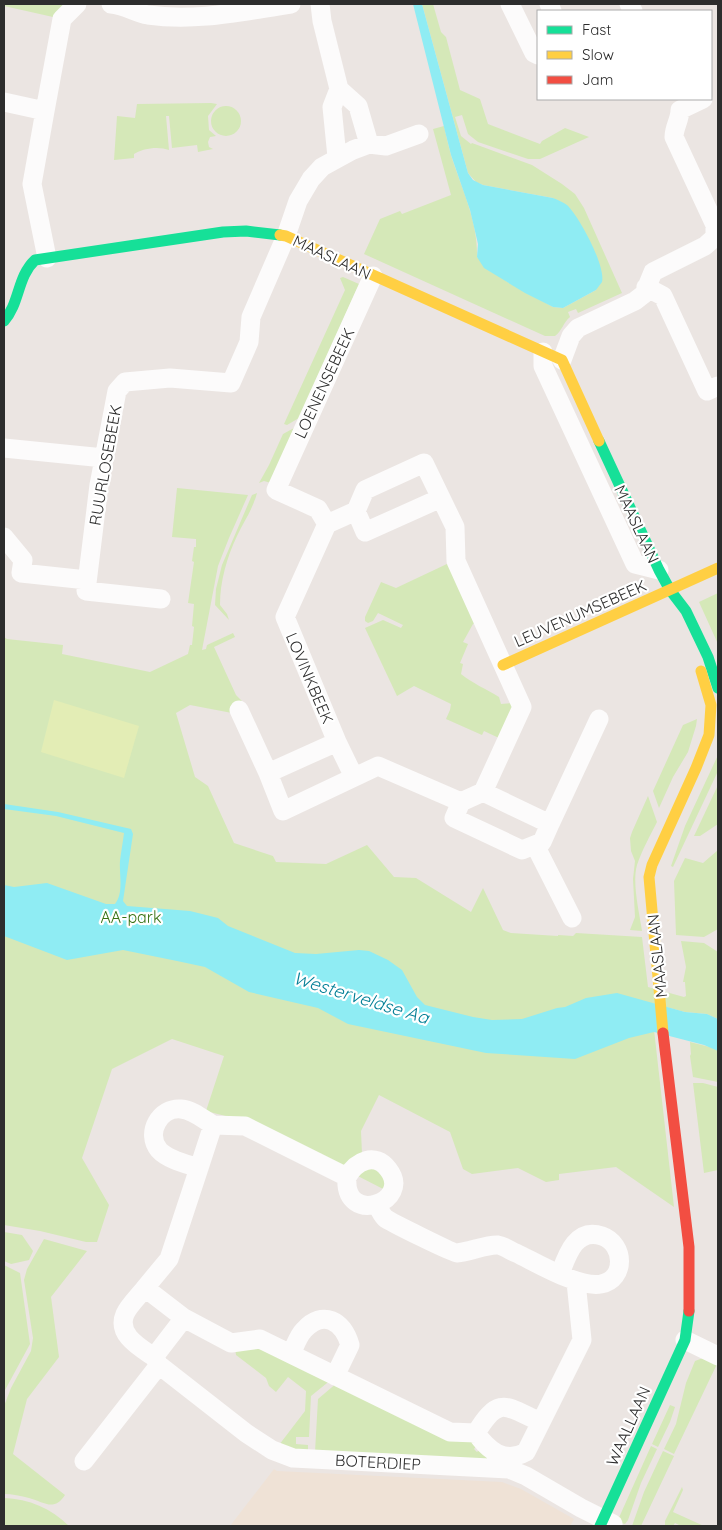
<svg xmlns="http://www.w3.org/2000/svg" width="722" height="1530" viewBox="0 0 722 1530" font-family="Quicksand,sans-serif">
	<rect width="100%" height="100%" fill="#ebe5e2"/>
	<path fill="#efe2d6" d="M274,1469l3,2 225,11 19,7 53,30 -4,7h-340z"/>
	<path fill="#d5e8b8" d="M4,4h61l-12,13 -49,-11z
		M422,4h11l8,28 5,5 14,53 20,9 8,25 52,20 2,-3 23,-13 24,9 -49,22h-12l-50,-17 -10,-8 -6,-19 -7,2 6,19 10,8 1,-1 60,22 30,19 13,10 9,14 38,85 -44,20 -2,-4 -8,3 2,5c-7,6 -8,14 -15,19h-10l-181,-82 16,-35 20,-8 2,3 49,-19 -18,-66 11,-3c3,13 6,28 11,41 10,29 23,58 22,90l29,24 47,26 10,1 33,-18 -1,-36 -14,-28 -14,-20 -14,-8 -70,-13 -7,-3 -8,-9z
		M211,103l6,1 -9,12 1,14 7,6 -6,1 -2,5 1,5 4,2 -15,3 -1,-7 -25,3 -3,-32h-3l3,34c-10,-4 -26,-2 -35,4v4l-20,2 3,-44 18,2 2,-14z
		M211 121a15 15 0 1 1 30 0a15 15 0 1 1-30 0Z
		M343,277l16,7 -60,134 -12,7 -3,-1 61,-134 -5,-12z
		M294,428l-23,55 -7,-2 -5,2 10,-18 14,-31z
		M177,488l71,7 -19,43 -11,28 -16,84 4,-1 1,-4 26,-12 2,4 -21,10 22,48 7,7 -13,6 2,5 -42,-8 -14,8 19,64 13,9 26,57 39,13 3,6 50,2 41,-19 27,32 22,1 55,34 12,-24 20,42 8,3 47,3v-1l15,1 3,-3 66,4 6,50 36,10 2,-1 -1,-14h-2l3,-15 -5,-26 23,2 14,9v67l-11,-5 -22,-2 -34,-9 23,204 -58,-40 -57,7v6l-13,2 -28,-14 -46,6 -9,-5 -13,-37 -71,-37 -18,36 1,23 -20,16 -101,-50 -35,-9 18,-55 -52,-17 -60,30 -30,89 27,47 -12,37h-11l-46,-11 -36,-6v-588l3,2 56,6 -1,9 88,18 38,-18 2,-9h2l2,-18 -2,-1 2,-22 -6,-1 6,-41 -2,-1 2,-14h2v-8l-24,-2z
		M257,493c-4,16 -13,28 -20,43 -10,21 -17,45 -17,69l7,9 2,6 -14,-15 1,-16 6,-24 30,-70z
		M449,563l28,59 -4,2 -10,18 5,2 -8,19 3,1 -2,10c11,9 25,15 38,23l2,7 13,-1 -13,36 -17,-8 -2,4 -36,-16 4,-9 1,-6 -37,-18 -17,10 -32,-68 18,-8 18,8 2,-3 -25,-12 -5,8 -5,2 -3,-2v-4l16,-35 15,6z
		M718,593v51l-19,-42z
		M697,719l-1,7 -8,26 -15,25 -14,31 -6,-17 30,-66z
		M718,755v16l-45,96 -2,-1 14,-40z
		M718,785v39l-18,12h-6z
		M648,796l9,26c-7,14 -15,28 -20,43 -5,18 2,46 5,66l-12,-1 5,-13 -2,-38 2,-18 -4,-10 -1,-13 2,-6z
		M718,850v79l-14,8 -28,-2 -2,-54 11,-23 18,5z
		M690,1042l24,6 4,3v31l-25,-5 -3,-21 1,-2z
		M693,1083h10l15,4v83l-14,3z
		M380,1166l7,25 -35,-18z
		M4,1232l18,3 11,16 -4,9 -18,4 -7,-3z
		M44,1239l43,12 -36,46 8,60 -32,42 -14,55 52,41c-11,17 -21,7 -36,3 -8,-2 -17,-4 -25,-4v-88l7,-18 20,-37 2,-13 -9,-58 3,-11z
		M4,1265l16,8 10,71 -26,48z
		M260,1344l72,35 -21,17 -2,41h-13v7l12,1v7l-29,-7 26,-34 1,-20 -18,-14 -12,15 -7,-6 -3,-8 -30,-23 -1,-8z
		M703,1358l14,6 -43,90 -10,-5 12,-25 10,-41 9,-22z
		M338,1382l133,56 7,6 -4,5 3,3 4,-4 11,13 -177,-9 3,-53z
		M670,1405l5,2 -5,15 -12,25 -6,-3z
		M651,1446l6,3 -16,34 -13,37 -3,4 -8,-2z
		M663,1451l11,5 -33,70h-9l12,-34z
		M682,1487l1,3 -10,22 31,14h-23l-6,-3 -2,3h-8v-5z
		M4,1498c25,1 47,10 65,28h-65z"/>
	<path fill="#e3edb5" d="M54,700l85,26 -15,52 -83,-26z"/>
	<path fill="#8fecf3" d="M413,4h9l46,169 5,7 10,5 70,13c5,2 10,4 14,7 12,11 39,61 35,77l-6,8 -33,18 -10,-1 -28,-14 -41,-25 -7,-11 1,-13 -8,-34 -19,-55z
		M4,804l54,8 73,17 2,5 -10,67 4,5 63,5 28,7 10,8 67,27 21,1 43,-4 10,1 19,9 14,10 15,27 8,8 48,12 19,3 30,-1 35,-11 8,-1 21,-9 31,-5 68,19 22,2 11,5v32l-14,-6 -50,-13 -25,6 -54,21 -89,-6 -138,-29 -30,-16 -69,-16 -44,-25 -28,-6 -54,-11 -56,10 -63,-24v-51l10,2 33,-4 59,21h9c9,-11 4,-30 5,-43 1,-10 3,-19 4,-28l-68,-17 -52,-7z"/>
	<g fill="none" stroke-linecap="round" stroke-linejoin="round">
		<path stroke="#fcfbfb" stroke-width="19" d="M111,4c13,1 25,9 37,11 49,7 95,-4 143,-11
			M320,4l2,17 17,68 -7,18 5,50
			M510,4l24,49 4,2
			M549,4l3,7
			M629,4l4,7
			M339,89l19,17 11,38
			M4,102l41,9 -13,73 15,74
			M45,111l17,-92 15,-15
			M646,287l17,9 44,95 11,-5
			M543,352v14l92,198 24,6
			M562,360l9,-24 7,-8 57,-27 9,-7 9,-22 52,-26 10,-9v-12l-41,-88c0,-10 6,-17 6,-27l23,-11
			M4,448l100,10
			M441,498l-76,34 -9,-21 9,-21 59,-27 31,64 1,34 66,146 -39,85
			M327,524l-9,-15 -42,-19 97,-214
			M4,537l19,23 -2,13 66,7
			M161,599l-75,-8 13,-106 18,-94 8,-9 45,-4 61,5 18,-41 2,-25 35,-81 12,-35 13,-22 11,-12 31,-17 16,-6 17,2 33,-12
			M239,710l29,63 15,38 95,-45 83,36
			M268,773l69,-31
			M354,777l-17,-35 -52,-125 42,-93 29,-13
			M550,824l-8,18 -20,8 -68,-32 7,-16 22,-10 67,32 49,-105
			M535,845l37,73
			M213,1125l32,1 102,51c9,-16 28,-25 41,-8 26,33 -45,58 -41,8
			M377,1205c2,4 5,10 8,13 5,4 68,35 72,35 12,-1 31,-9 41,-8 6,1 13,6 18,8 21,10 62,35 85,31 25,-5 24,-40 1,-48 -26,-9 -35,19 -42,38
			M145,1288l24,-29 30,-91c-12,-4 -31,-8 -40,-18 -14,-17 1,-43 22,-41 12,1 22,10 32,16l-14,43
			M184,1318l-30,39c-13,-9 -38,-22 -29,-43 4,-9 14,-18 20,-26l39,30 47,25 29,-4 190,93 26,1
			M685,1340l33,16
			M291,1354c4,-8 7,-18 13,-24 19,-21 39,-9 46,15l-15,31
			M154,1357l5,8 87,68 26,17 21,8 216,11 17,7 55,32 32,16
			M540,1422c-34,-16 -41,-27 -64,11 12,17 28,31 50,19l56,-112 -6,-58
			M84,1461l75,-96"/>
		<path stroke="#16e098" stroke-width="11" d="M4,321c16,-18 13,-44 31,-61l188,-28 23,-1 34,4
			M599,441l60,129 11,20 16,21 22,46 10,31
			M600,1526l85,-186 4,-29"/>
		<path stroke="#ffcf43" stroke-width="11" d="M280,235l6,1 276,124 37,81
			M503,665l215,-97
			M663,1033l-14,-156 3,-12 44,-97 13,-33 2,-30 -10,-34"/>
		<path stroke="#f24e42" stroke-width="11" d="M663,1033l26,214v64"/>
	</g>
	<g text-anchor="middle" stroke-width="4.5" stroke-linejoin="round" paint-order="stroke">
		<g font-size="16" fill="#2d2d2d" stroke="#fff">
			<text transform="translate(332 257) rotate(25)" y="6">MAASLAAN</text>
			<text transform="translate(324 383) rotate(-65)" y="6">LOENENSEBEEK</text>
			<text transform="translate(105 465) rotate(-80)" y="6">RUURLOSEBEEK</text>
			<text transform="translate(637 524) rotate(65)" y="6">MAASLAAN</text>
			<text transform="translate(580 613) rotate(-24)" y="6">LEUVENUMSEBEEK</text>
			<text transform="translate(310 678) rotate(67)" y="6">LOVINKBEEK</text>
			<text transform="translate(657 956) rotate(-96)" y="6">MAASLAAN</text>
			<text transform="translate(628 1426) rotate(-66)" y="6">WAALLAAN</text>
			<text transform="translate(378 1462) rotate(3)" y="6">BOTERDIEP</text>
		</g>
		<g font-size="16" fill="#397314" stroke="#fff">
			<text x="131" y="923">AA-park</text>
		</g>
		<g font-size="18" font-style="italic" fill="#037f96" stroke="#fff">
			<text transform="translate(361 998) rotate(17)" y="6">Westerveldse Aa</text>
		</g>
	</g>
	<rect width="722" height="1530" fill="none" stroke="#2d2d2d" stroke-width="10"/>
	<rect x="537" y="10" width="175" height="90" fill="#ffffff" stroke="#ababab"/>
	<rect x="547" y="26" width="25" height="8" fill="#16e098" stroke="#ababab"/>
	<text x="582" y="35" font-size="15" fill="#2d2d2d">Fast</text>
	<rect x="547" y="51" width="25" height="8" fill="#ffcf43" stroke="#ababab"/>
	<text x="582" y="60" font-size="15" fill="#2d2d2d">Slow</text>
	<rect x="547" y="76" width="25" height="8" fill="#f24e42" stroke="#ababab"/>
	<text x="582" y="85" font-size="15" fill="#2d2d2d">Jam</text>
</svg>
